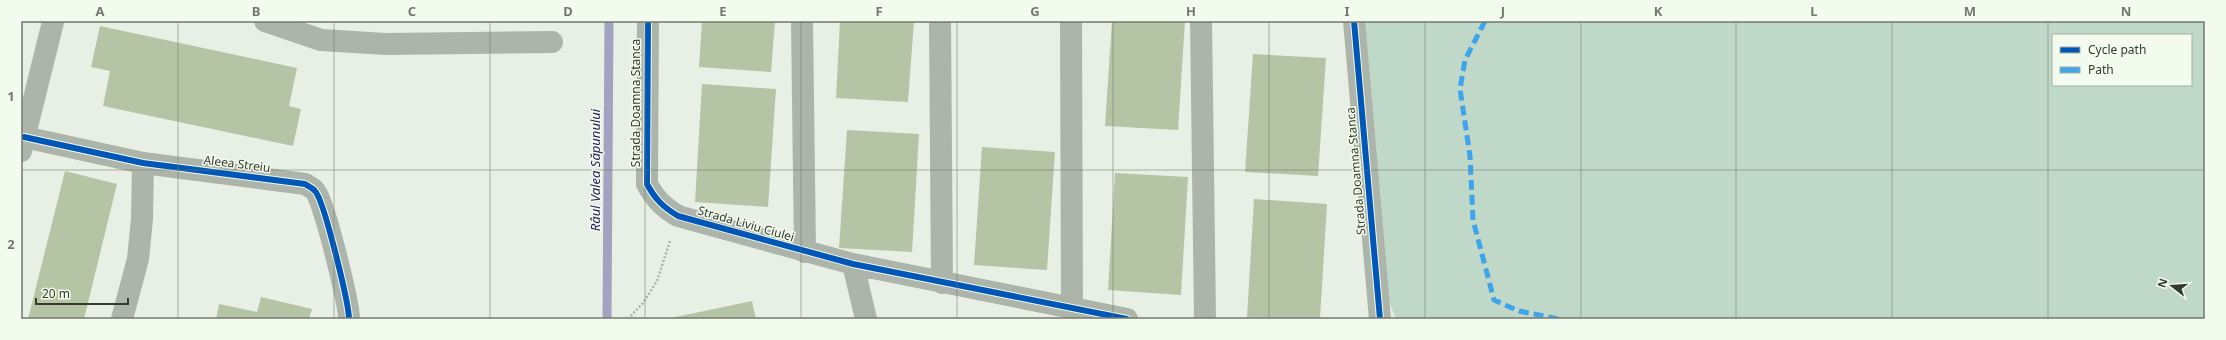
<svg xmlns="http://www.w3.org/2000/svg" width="2226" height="340" viewBox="0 0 2226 340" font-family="'Noto Sans',sans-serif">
	<rect width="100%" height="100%" fill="#e8f0e5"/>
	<path fill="#c0d8c8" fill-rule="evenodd" d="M1358,21h847v298h-809l-9,-22zM2053,35h138v50h-138z"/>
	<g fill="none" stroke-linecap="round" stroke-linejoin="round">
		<path stroke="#a5a1c1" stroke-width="9" d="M607,319l2,-298"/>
	</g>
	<path fill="#b6c4a6" d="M702,21h73l-4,51 -72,-5z
		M840,21h74l-6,81 -72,-4z
		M1112,21h73l-7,109 -73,-4z
		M100,26l197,42 -8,38 12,3 -8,37 -190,-40 7,-35 -19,-4z
		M1253,54l73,4 -8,118 -73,-4z
		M702,84l74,5 -8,118 -73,-5z
		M847,130l72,4 -7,118 -73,-4z
		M982,147l73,5 -8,118 -73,-5z
		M65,171l52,13 -33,135h-56z
		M1115,173l73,4 -7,118 -73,-5z
		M1254,199l73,5 -7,115 -73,-2z
		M261,297l51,12 -3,10h-93l3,-15 38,8z
		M752,301l4,18h-85v-1z"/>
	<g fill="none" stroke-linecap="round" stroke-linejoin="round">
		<path stroke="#acb2a7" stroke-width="2.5" stroke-dasharray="2 2" stroke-linecap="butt" d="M628,319l15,-16 14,-22 13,-40"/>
		<path stroke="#adb4aa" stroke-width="22" d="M265,21l56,19 65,4 166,-2
			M648,21l-1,163c8,15 16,23 31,32l175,48 274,55
			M802,21l3,231
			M940,21l2,262
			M1071,21l1,288
			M1201,21l4,298
			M1354,21l26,298
			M24,137l119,26 162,21c3,2 8,4 10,7 9,9 34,113 34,128
			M21,151l32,-129
			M853,264l13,55
			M122,319l16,-60 4,-40 1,-56"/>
		<path stroke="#3ea4eb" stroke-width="5" stroke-dasharray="10 5" stroke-linecap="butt" d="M1485,21l-20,39 -5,29 10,67 3,64 21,80 25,11 40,8"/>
		<g stroke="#f2fbee" stroke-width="8">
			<path id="cycleway" d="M648,21l-1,163c8,15 16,23 31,32l175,48 274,55
				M1354,21l26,298
				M24,137l119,26 162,21c3,2 8,4 10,7 9,9 34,113 34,128"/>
		</g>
		<use href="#cycleway" stroke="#0057b8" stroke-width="6"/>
	</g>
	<path fill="none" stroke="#737a6c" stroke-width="1" stroke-opacity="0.55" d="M178,21v298M334,21v298M490,21v298M645,21v298M801,21v298M957,21v298M1113,21v298M1269,21v298M1425,21v298M1581,21v298M1736,21v298M1892,21v298M2048,21v298M21,170h2184"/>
	<g text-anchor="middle" stroke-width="3" stroke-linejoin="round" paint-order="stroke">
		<g font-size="12" fill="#343b2b" stroke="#f2fbee">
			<text transform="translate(636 103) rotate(-90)" y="4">Strada Doamna Stanca</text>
			<text transform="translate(237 164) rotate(7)" y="4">Aleea Streiu</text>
			<text transform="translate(1356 171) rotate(-95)" y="4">Strada Doamna Stanca</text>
			<text transform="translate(746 224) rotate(16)" y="4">Strada Liviu Ciulei</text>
		</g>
		<g font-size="13" font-style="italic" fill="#2c1f5e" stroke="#f2fbee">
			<text transform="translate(595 170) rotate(-90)" y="5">Râul Valea Săpunului</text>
		</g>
	</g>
	<rect width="2226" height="340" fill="none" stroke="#f2fbee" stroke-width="44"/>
	<rect x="2052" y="34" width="140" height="52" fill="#f2fbee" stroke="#a6aea0"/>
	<rect x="2060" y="47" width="20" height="6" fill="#0057b8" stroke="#a6aea0"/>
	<text x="2088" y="54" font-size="12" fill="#343b2b">Cycle path</text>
	<rect x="2060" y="67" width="20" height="6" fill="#3ea4eb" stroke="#a6aea0"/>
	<text x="2088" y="74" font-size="12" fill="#343b2b">Path</text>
	<g transform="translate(2172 286) rotate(287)" stroke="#f2fbee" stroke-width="3" paint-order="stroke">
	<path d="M0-3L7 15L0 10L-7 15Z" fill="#343b2b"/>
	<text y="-6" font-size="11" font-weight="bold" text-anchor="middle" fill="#343b2b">N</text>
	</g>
	<path d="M36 298v6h92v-6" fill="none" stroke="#343b2b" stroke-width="2"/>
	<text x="42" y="298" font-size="12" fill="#343b2b" stroke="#f2fbee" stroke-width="3" paint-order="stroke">20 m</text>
	<rect x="22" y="22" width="2182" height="296" fill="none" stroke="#737a6c" stroke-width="1.5"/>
	<g font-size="13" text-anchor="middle" font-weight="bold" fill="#737a6c">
		<text x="100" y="16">A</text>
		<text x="256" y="16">B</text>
		<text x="412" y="16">C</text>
		<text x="568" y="16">D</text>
		<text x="723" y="16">E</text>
		<text x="879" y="16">F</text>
		<text x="1035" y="16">G</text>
		<text x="1191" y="16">H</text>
		<text x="1347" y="16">I</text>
		<text x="1503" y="16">J</text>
		<text x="1658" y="16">K</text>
		<text x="1814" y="16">L</text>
		<text x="1970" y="16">M</text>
		<text x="2126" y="16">N</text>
		<text x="11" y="101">1</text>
		<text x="11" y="249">2</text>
	</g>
</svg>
